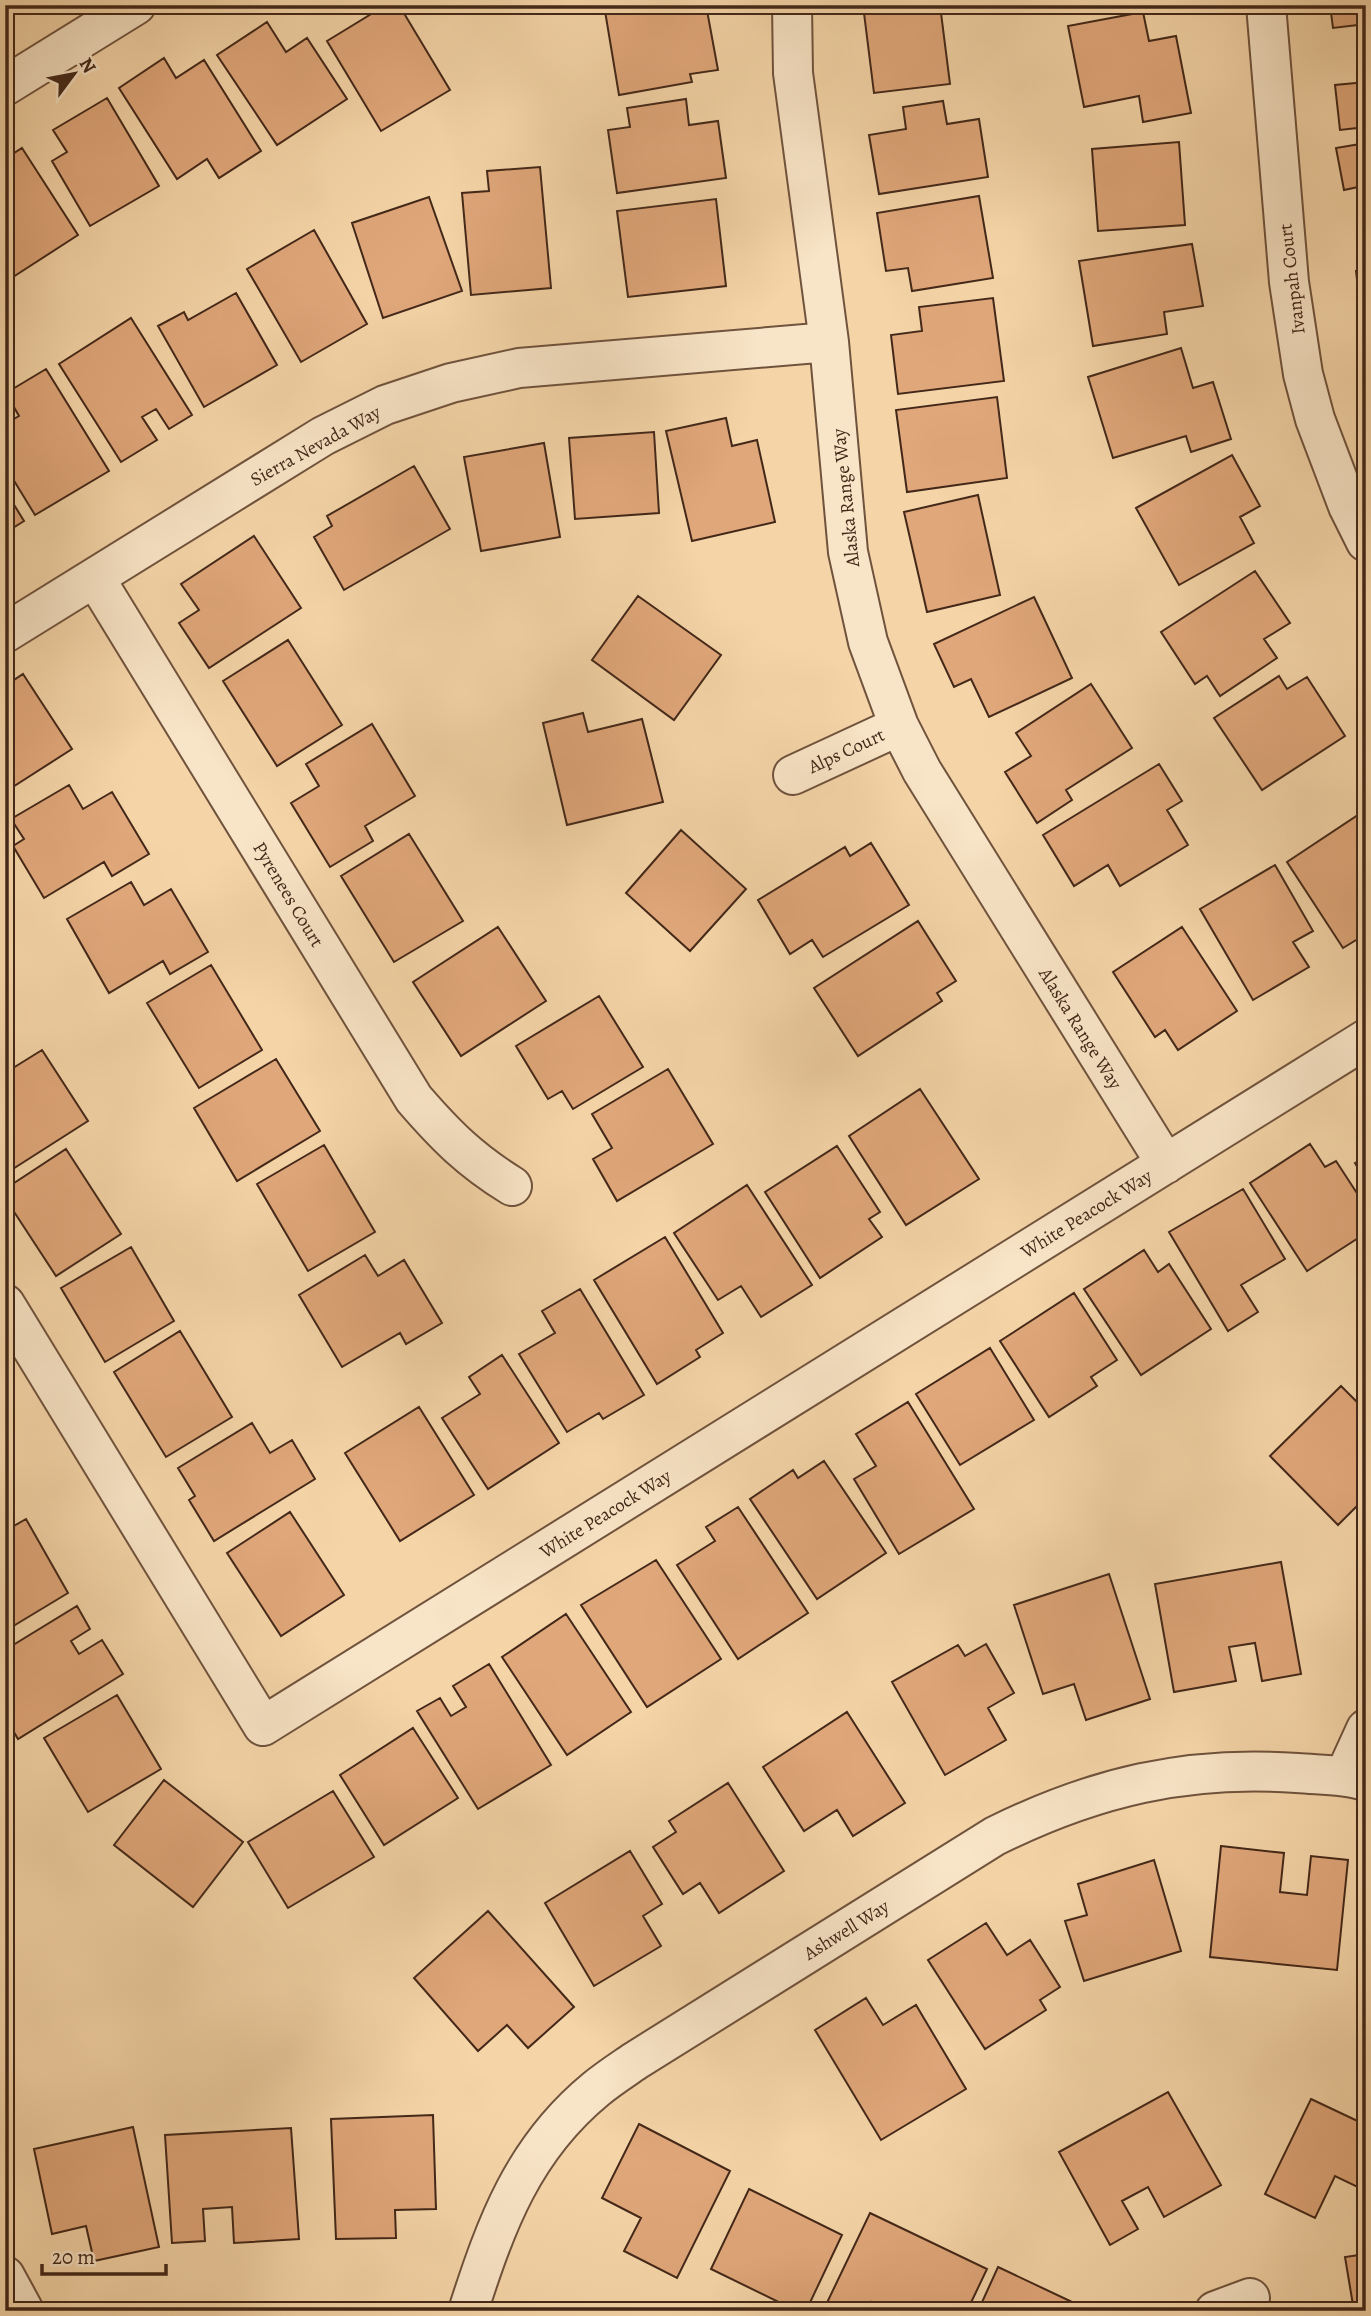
<svg xmlns="http://www.w3.org/2000/svg" width="1371" height="2316" viewBox="0 0 1371 2316" font-family="Alegreya,serif">
	<rect width="100%" height="100%" fill="#f5d5a8"/>
	<filter id="stains"><feTurbulence type="fractalNoise" baseFrequency=".00286" numOctaves="4"/><feColorMatrix values="0 0 0 0 .2 0 0 0 0 .09 0 0 0 0 .02 0 0 0 .5 -.17"/></filter>
	<radialGradient id="worn" r=".72"><stop offset=".6" stop-color="#630" stop-opacity="0"/><stop offset="1" stop-color="#630" stop-opacity=".3"/></radialGradient>
	<path fill="#e0a77a" stroke="#432819" stroke-width="2" d="M386,5h13l51,85 -69,41 -54,-90z
		M442,5h49l-48,7z
		M637,5h69l12,65 -28,4 2,8 -73,13 -14,-84z
		M863,5h77l10,79 -76,9z
		M1330,5h36v19l-33,4z
		M1143,12l6,29 27,-5 15,77 -48,9 -4,-26 -55,11 -16,-81z
		M267,22l19,30 21,-14 40,61 -70,46 -60,-90z
		M164,58l12,20 28,-18 57,91 -42,27 -12,-19 -30,20 -58,-91z
		M1366,82v45l-26,3 -5,-45z
		M107,98l52,88 -69,40 -38,-65 15,-9 -14,-22z
		M686,99l3,26 29,-4 8,57 -109,15 -9,-63 22,-3 -3,-19z
		M943,101l4,23 32,-5 9,58 -109,17 -10,-59 37,-6 -3,-22z
		M1179,142l6,83 -87,6 -6,-82z
		M1366,143v56l-3,-13 -19,4 -8,-42z
		M22,148l56,87 -68,44 -5,-7v-113z
		M540,167l11,121 -80,7 -9,-102 27,-2 -2,-20z
		M979,196l14,82 -81,13 -4,-23 -22,3 -9,-58z
		M429,197l33,94 -79,27 -31,-95z
		M716,199l10,87 -98,11 -11,-86z
		M314,230l53,94 -66,38 -54,-93z
		M1192,244l11,62 -39,6 3,22 -74,12 -14,-85z
		M1366,270v53l-4,1 -6,-53z
		M236,293l41,72 -73,42 -46,-81 26,-14 4,8z
		M993,298l11,83 -106,13 -7,-59 31,-4 -3,-24z
		M131,318l61,97 -23,14 -13,-20 -14,8 15,23 -36,22 -62,-98z
		M1181,348l12,40 20,-6 18,57 -40,13 -5,-16 -73,22 -25,-81z
		M46,369l63,102 -74,44 -30,-49v-42l14,-8 -13,-23z
		M997,397l10,81 -100,14 -11,-82z
		M726,418l6,28 25,-6 18,82 -83,19 -26,-110z
		M654,432l5,81 -84,6 -6,-81z
		M544,443l16,94 -79,14 -17,-94z
		M1232,455l28,51 -20,11 14,26 -75,42 -43,-77z
		M414,466l36,63 -106,61 -30,-53 18,-11 -5,-10z
		M5,490l19,31 -19,12z
		M978,495l22,100 -73,17 -23,-100z
		M254,536l47,72 -92,60 -30,-45 20,-13 -18,-26z
		M1255,571l35,52 -26,16 13,19 -57,38 -13,-20 -12,8 -34,-52z
		M638,596l83,59 -47,65 -82,-60z
		M1034,597l38,81 -83,39 -18,-38 -17,8 -20,-43z
		M288,640l54,85 -65,41 -54,-85z
		M23,674l49,75 -67,43v-106z
		M1279,676l8,13 20,-12 38,59 -83,54 -48,-72z
		M1091,684l41,64 -66,42 6,10 -35,23 -32,-51 26,-16 -15,-23z
		M583,713l5,19 54,-13 21,83 -96,23 -24,-102z
		M372,724l43,72 -50,30 8,15 -43,26 -39,-64 28,-17 -13,-22z
		M1159,764l23,37 -15,9 21,35 -68,41 -12,-21 -34,21 -31,-51z
		M69,785l14,24 29,-17 37,62 -37,22 -8,-14 -60,36 -31,-52 11,-7 -13,-20z
		M1358,815l8,12v107l-23,14 -56,-86z
		M681,830l65,59 -56,62 -64,-58z
		M409,834l54,87 -69,41 -53,-86z
		M871,843l38,62 -86,52 -11,-17 -22,14 -32,-54 87,-53 5,9z
		M1275,865l38,66 -20,11 16,25 -56,33 -53,-91z
		M131,882l13,23 27,-16 37,63 -38,22 -7,-13 -54,32 -42,-74z
		M918,921l38,60 -19,12 5,8 -84,55 -44,-68z
		M498,927l48,74 -85,55 -48,-74z
		M1182,927l55,84 -59,39 -13,-20 -10,7 -42,-65z
		M211,965l51,85 -63,38 -52,-85z
		M599,996l44,71 -70,42 -11,-18 -14,8 -32,-53z
		M42,1050l46,71 -83,53v-101z
		M276,1059l44,72 -83,50 -43,-73z
		M668,1069l45,75 -96,57 -24,-42 19,-11 -20,-34z
		M920,1089l59,90 -73,46 -57,-89z
		M1310,1144l15,23 11,-6 30,46v26l-59,38 -57,-88z
		M324,1145l51,87 -67,39 -51,-87z
		M837,1146l43,66 -11,7 13,18 -62,41 -55,-86z
		M66,1149l55,85 -65,42 -51,-78v-9z
		M1366,1157v24l-11,-18z
		M747,1185l65,100 -51,32 -20,-31 -23,14 -44,-67z
		M1243,1189l42,70 -44,26 17,27 -30,19 -59,-99z
		M665,1237l58,96 -27,17 4,7 -43,27 -63,-104z
		M131,1247l43,74 -69,41 -44,-74z
		M1144,1250l14,22 11,-8 42,65 -70,46 -57,-86z
		M365,1255l13,21 26,-16 38,63 -36,21 -6,-11 -58,34 -43,-72z
		M580,1289l64,106 -41,24 -4,-6 -32,19 -48,-78 36,-21 -13,-22z
		M1074,1293l43,67 -26,17 6,9 -48,31 -49,-76z
		M180,1331l52,86 -66,40 -52,-85z
		M990,1348l44,72 -74,45 -44,-71z
		M502,1355l57,88 -71,46 -46,-71 38,-24 -11,-17z
		M1341,1386l25,25v86l-28,28 -68,-69z
		M908,1402l66,107 -75,45 -45,-75 22,-13 -20,-32z
		M419,1407l55,88 -74,46 -55,-88z
		M252,1423l18,30 22,-13 23,39 -101,62 -25,-41 6,-4 -17,-28z
		M824,1461l62,92 -69,46 -67,-100 43,-29 5,8z
		M738,1507l70,106 -70,46 -61,-94 38,-24 -9,-14z
		M290,1512l54,83 -63,41 -54,-83z
		M26,1519l42,74 -63,38v-100z
		M656,1560l65,99 -74,48 -66,-102z
		M1281,1562l20,112 -39,7 -7,-38 -26,4 7,34 -62,11 -19,-108z
		M1109,1574l41,125 -64,21 -12,-36 -31,10 -29,-89z
		M77,1606l13,23 -19,12 8,13 23,-14 21,34 -105,65 -13,-22v-67z
		M566,1614l65,98 -64,43 -65,-98z
		M986,1644l28,49 -26,15 18,32 -61,35 -53,-93 66,-37 7,11z
		M489,1664l62,101 -73,44 -61,-98 23,-13 11,18 15,-9 -13,-21z
		M117,1695l44,74 -73,43 -44,-74z
		M847,1712l58,91 -52,33 -16,-26 -33,21 -41,-64z
		M413,1728l45,70 -74,47 -44,-70z
		M164,1780l79,62 -50,65 -79,-62z
		M728,1783l56,88 -65,42 -19,-30 -17,11 -30,-47 23,-15 -7,-11z
		M333,1791l41,66 -86,51 -40,-66z
		M1221,1846l63,7 -4,39 27,3 4,-39 37,4 -11,110 -127,-13z
		M630,1851l32,53 -19,12 18,30 -67,40 -49,-83z
		M1154,1860l27,91 -97,30 -19,-60 22,-6 -9,-31z
		M488,1911l86,96 -46,41 -21,-23 -29,26 -64,-73z
		M986,1923l21,32 23,-15 30,47 -20,13 6,10 -61,39 -57,-89z
		M866,1998l17,27 33,-20 50,84 -85,51 -66,-110z
		M1168,2092l53,93 -57,32 -16,-30 -26,14 16,28 -28,16 -51,-93z
		M1311,2099l55,26v66l-31,-15 -20,42 -50,-24z
		M433,2115l3,94 -41,1 1,28 -60,1 -5,-120z
		M639,2124l91,47 -53,107 -53,-27 17,-33 -39,-20z
		M133,2127l26,120 -65,14 -8,-35 -34,8 -18,-85z
		M291,2128l8,111 -65,4 -2,-36 -29,2 2,32 -33,2 -7,-108z
		M749,2189l93,46 -36,76h-9l-86,-42z
		M870,2213l117,56 -20,42h-79l-17,-9 -4,9h-44z
		M1366,2254v57h-12l-9,-54z
		M998,2267l91,43v1h-111z"/>
	<g fill="none" stroke-linecap="round" stroke-linejoin="round">
		<g stroke="#70533d" stroke-width="42">
			<path id="street" d="M792,5l1,68 36,269 19,210 20,90 31,84 23,45 244,393
				M1266,5l23,277 14,92 12,45 33,87 18,36
				M5,86l131,-81
				M95,578l319,521c32,37 56,61 98,87
				M5,633l318,-197 62,-31 66,-22 68,-15 310,-26
				M793,775l106,-49
				M5,1304l258,422 1103,-687
				M1345,1775l21,-46
				M5,2276l19,35
				M468,2311c28,-87 55,-162 128,-222 12,-10 26,-19 39,-28l360,-225c99,-49 192,-71 302,-63 24,2 46,1 69,8
				M1215,2311l35,-13"/>
		</g>
		<use href="#street" stroke="#f8e4c6" stroke-width="38"/>
	</g>
	<g text-anchor="middle" stroke-width="6" stroke-linejoin="round" paint-order="stroke">
		<g font-size="19" fill="#432819" stroke="#f8e4c6">
			<text transform="translate(1291 279) rotate(-97)" y="7">Ivanpah Court</text>
			<text transform="translate(315 445) rotate(-29)" y="7">Sierra Nevada Way</text>
			<text transform="translate(845 498) rotate(-96)" y="7">Alaska Range Way</text>
			<text transform="translate(846 750) rotate(-25)" y="7">Alps Court</text>
			<text transform="translate(289 894) rotate(59)" y="7">Pyrenees Court</text>
			<text transform="translate(1081 1028) rotate(58)" y="7">Alaska Range Way</text>
			<text transform="translate(1086 1213) rotate(-32)" y="7">White Peacock Way</text>
			<text transform="translate(605 1513) rotate(-32)" y="7">White Peacock Way</text>
			<text transform="translate(846 1929) rotate(-32)" y="7">Ashwell Way</text>
		</g>
	</g>
	<rect width="1371" height="2316" fill="none" stroke="#f5d5a8" stroke-width="28"/>
	<rect x="7" y="7" width="1357" height="2302" fill="none" stroke="#432819" stroke-width="3.5"/>
	<rect x="14" y="14" width="1343" height="2288" fill="none" stroke="#432819" stroke-width="2"/>
	<g transform="translate(74 74) rotate(58)" stroke="#f8e4c6" stroke-width="5" paint-order="stroke">
	<path d="M0-5L12 26L0 18L-12 26Z" fill="#432819"/>
	<text y="-10" font-size="19" font-weight="bold" text-anchor="middle" fill="#432819">N</text>
	</g>
	<path d="M42 2264v10h124v-10" fill="none" stroke="#432819" stroke-width="3.5"/>
	<text x="52" y="2264" font-size="21" fill="#432819" stroke="#f8e4c6" stroke-width="5" paint-order="stroke">20 m</text>
	<rect width="100%" height="100%" filter="url(#stains)"/>
	<rect width="100%" height="100%" fill="url(#worn)"/>
</svg>
